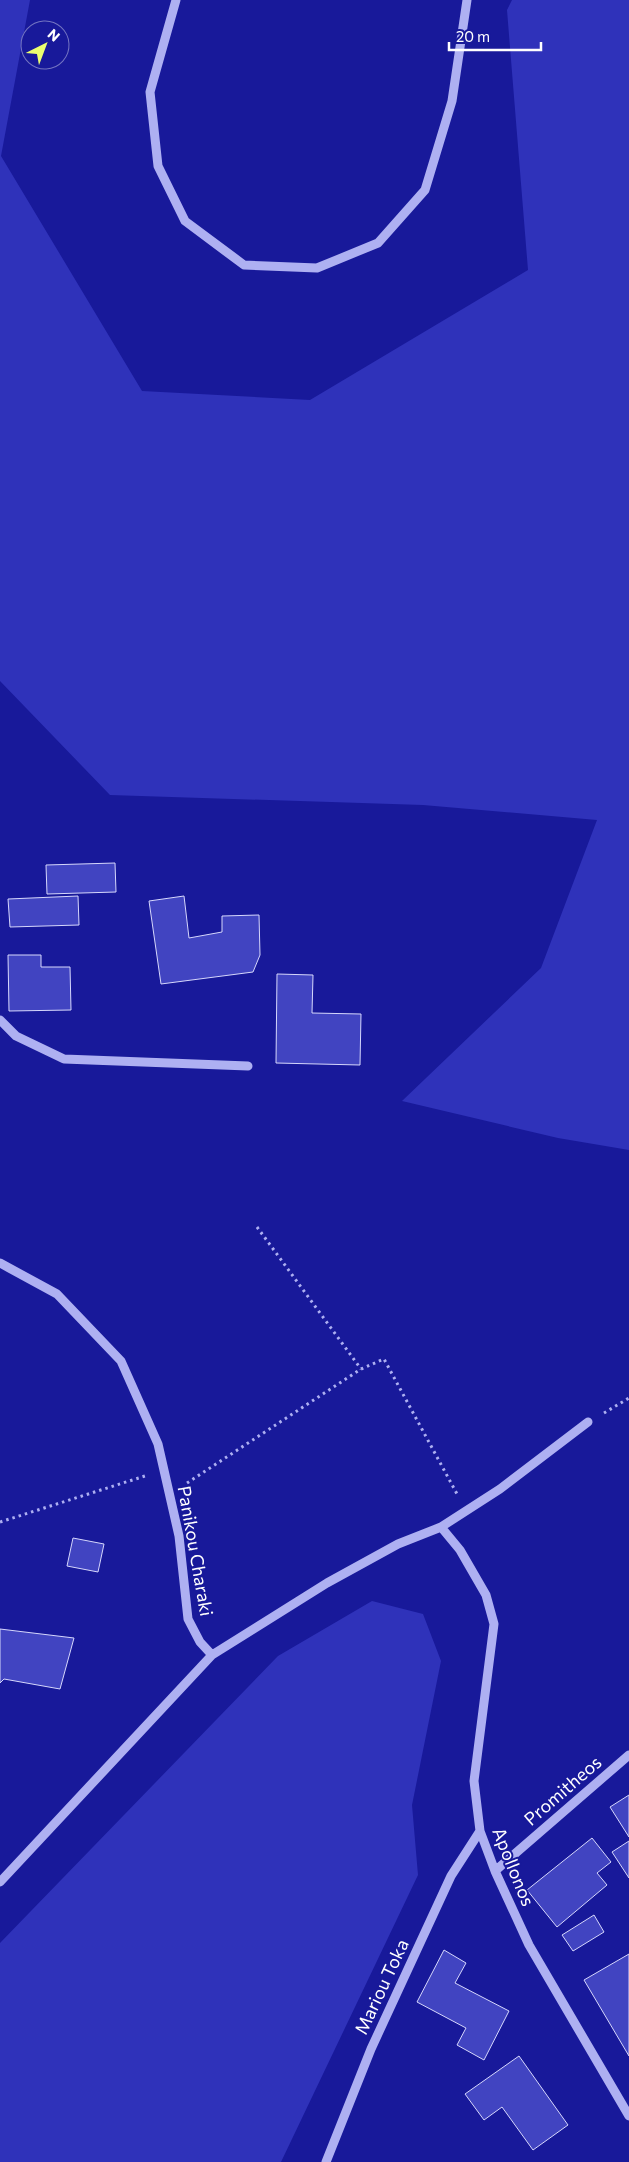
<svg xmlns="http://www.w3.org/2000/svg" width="629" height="2162" viewBox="0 0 629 2162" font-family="Commissioner,sans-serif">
	<rect width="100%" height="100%" fill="#18199a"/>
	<path fill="#2f32ba" d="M0,0h30l-29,156 141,235 168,9 218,-130 -21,-260 5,-10h117v1150l-71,-12 -156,-37 139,-133 56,-148 -174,-15 -313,-10 -110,-114z
		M372,1601l51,13 18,47 -29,144 6,70 -137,287h-281v-219l278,-287z"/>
	<path fill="#4144c1" stroke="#d6d7fc" d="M115,863l1,29 -69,2 -1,-29z
		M78,896l1,29 -69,2 -2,-28z
		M184,896l5,42 33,-6v-16l37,-1 1,40 -7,17 -92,12 -12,-83z
		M8,955h33v12h29l1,43 -62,1z
		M277,974l36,1 -1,38 49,1 -1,51 -84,-2z
		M73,1538l31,6 -6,28 -31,-6z
		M0,1629l74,9 -14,51 -56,-10 -4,4z
		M629,1795v42l-19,-30z
		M592,1838l19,24 -14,11 10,12 -50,42 -30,-37z
		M629,1841v37l-17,-26z
		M594,1915l10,17 -31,19 -11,-16z
		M444,1950l22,13 -11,20 54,28 -25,49 -27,-15 9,-17 -49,-26z
		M629,1954v102l-45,-76z
		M519,2056l49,69 -35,25 -31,-43 -18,13 -19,-26z"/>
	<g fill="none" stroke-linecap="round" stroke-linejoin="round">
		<path stroke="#aeb0f2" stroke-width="3" stroke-dasharray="2.5 4" stroke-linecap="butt" d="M257,1227l104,142
			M604,1413l25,-15
			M187,1483l174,-114 23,-10 73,135
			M0,1522l145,-46"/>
		<path stroke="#aeb0f2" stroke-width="9" d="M176,0l-26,92 8,74 27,55 59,44 73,3 61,-25 47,-53 27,-89 15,-101
			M0,1020l16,16 48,23 184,7
			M0,1263l57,31 64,67 37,83 21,92 9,83 12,23 12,13 -212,227
			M441,1527l19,23 26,45 8,29 -20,157 6,50 15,40 34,74 100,171
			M212,1655l115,-72 71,-39 43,-17 59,-38 88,-67
			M495,1871l134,-116
			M326,2162l45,-113 80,-173 29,-45"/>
	</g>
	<g text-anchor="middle" stroke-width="4" stroke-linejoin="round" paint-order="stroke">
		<g font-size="18" fill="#fff" stroke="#18199a">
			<text transform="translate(195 1551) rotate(80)" y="6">Panikou Charaki</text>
			<text transform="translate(563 1791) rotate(-41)" y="6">Promitheos</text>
			<text transform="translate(513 1867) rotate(68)" y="6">Apollonos</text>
			<text transform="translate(382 1987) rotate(-65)" y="6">Mariou Toka</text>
		</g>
	</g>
	<g transform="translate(45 45) rotate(42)"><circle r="24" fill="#18199a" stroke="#7475c2"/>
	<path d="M0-4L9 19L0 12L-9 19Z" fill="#ebff6f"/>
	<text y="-8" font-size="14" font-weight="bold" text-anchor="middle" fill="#ffffff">N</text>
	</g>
	<path d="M449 42v8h92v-8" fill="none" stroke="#ffffff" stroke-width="2.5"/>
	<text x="456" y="42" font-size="15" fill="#ffffff" stroke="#18199a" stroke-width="4" paint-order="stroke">20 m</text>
</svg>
